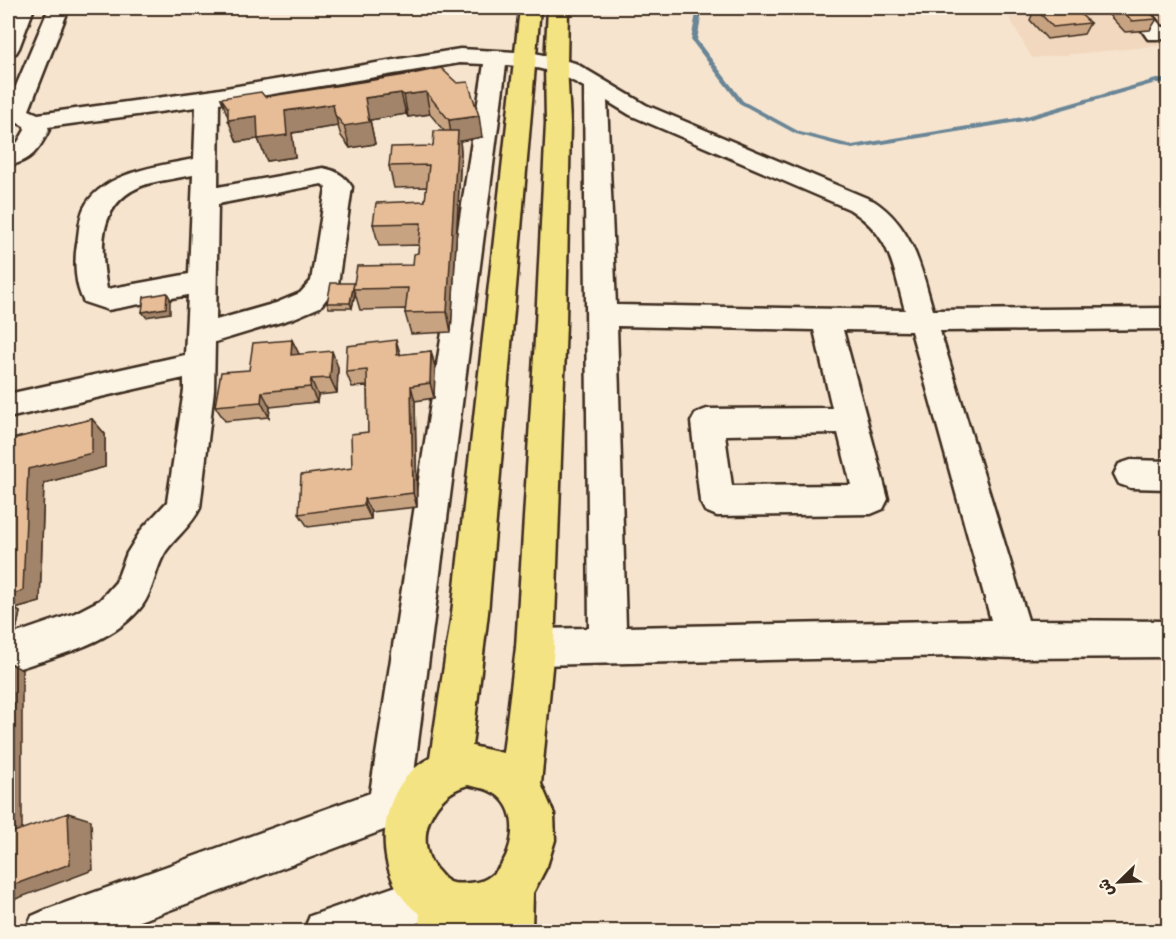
<svg xmlns="http://www.w3.org/2000/svg" width="1176" height="939" viewBox="0 0 1176 939" font-family="'Indie Flower','Playpen Sans Arabic',sans-serif">
	<rect width="100%" height="100%" fill="#f6e4ce"/>
	<filter id="ink" filterUnits="userSpaceOnUse"><feTurbulence type="fractalNoise" baseFrequency=".0167" numOctaves="2"/><feDisplacementMap in="SourceGraphic" scale="12" xChannelSelector="R" yChannelSelector="G"/><feConvolveMatrix kernelMatrix="1 2 1 2 8 2 1 2 1" color-interpolation-filters="sRGB"/></filter>
	<g filter="url(#ink)">
		<path fill="#f2d8be" d="M1004,8h164v37l-136,13z"/>
		<g fill="none" stroke-linecap="round" stroke-linejoin="round">
			<path fill="#698596" fill-rule="evenodd" d="M697,8h6l-6,32 46,61 57,31 52,13 171,-28 133,-38h12v4h-12l-132,38 -172,28 -56,-15 -57,-31 -48,-63z"/>
			<g stroke="#3b2a1e" stroke-width="5">
				<path id="minor" d="M14,8h20l-15,40 -3,5 -8,1v-31z
					M49,8h20l-40,102 9,4 170,-23 252,-42 75,4 40,10 71,42 228,96c39,26 47,67 59,109l235,-2v21l-228,2 88,289 140,1v36l-153,1 -61,-2 -419,9 -13,-5 -6,-13 6,-13 13,-5 54,-1 -5,-541c-30,-17 -44,-20 -78,-22l-93,716 11,4 6,15 -6,15 -313,117h-86l7,-16 16,-7 322,-116 114,-729 -24,-1 -241,40 -1,84 105,-19c14,3 21,7 29,19l-14,97 -18,23 -26,11 -79,24 -1,48 -14,118c-8,17 -23,28 -34,43 -11,17 -12,39 -24,55 -30,39 -89,50 -134,66v-36l67,-23 25,-13 16,-18 11,-29 15,-24 25,-27 17,-112v-12l-176,40v-24l177,-39 3,-60 -80,15 -24,-8c-9,-16 -10,-40 -7,-58 2,-11 2,-26 7,-36 18,-36 75,-42 110,-49l2,-52 -148,20 1,3c-10,20 -18,31 -41,36v-18l10,-6 7,-12 -1,-4 -16,-8v-13zM607,101l23,14 219,94c43,27 43,56 56,101l-289,-5zM193,175l-4,99 -82,15c-8,-43 -9,-89 40,-105 15,-4 31,-6 46,-9zM322,184l4,4 -15,93 -11,12 -24,10 -60,17 2,-116zM617,326l197,4 18,78 -125,1 -11,4 -5,9 9,79 5,10 12,5 154,-2 12,-5 5,-10 -45,-169 68,1 80,289 -365,7zM838,433l13,52 -119,1 -7,-51z
					M1126,8h20l16,19h6v12h-20z
					M1131,460l37,1v28l-37,-1 -12,-4 -5,-10 5,-10z
					M431,874l16,6 6,16 -6,16 -54,20h-90l7,-16z"/>
			</g>
			<g stroke="#3b2a1e" stroke-width="5">
				<path id="major" d="M520,8h20l-52,605 -16,133 31,7 13,-106 20,-324 10,-200 -1,-59 3,-56h20l-1,56 3,59 -4,200 -12,324 -13,137 13,30 1,26 -8,26 -14,27 -1,39h-46l1,-7 -23,3v4h-46l2,-18c-51,-35 -46,-128 10,-156l22,-145zM468,785c7,2 16,3 22,6 24,11 26,38 18,60 -4,13 -17,29 -31,31 -9,1 -19,3 -28,0 -5,-3 -9,-9 -13,-13 -24,-30 -3,-75 32,-84z"/>
			</g>
			<use href="#minor" fill="#fcf5e5" fill-rule="evenodd"/>
			<use href="#major" fill="#f4e382" fill-rule="evenodd"/>
		</g>
		<path fill="#c7a382" stroke="#3b2a1e" stroke-width="1.5" d="M1035,8l55,15 -6,11 -37,5 -17,-19z
			M1110,8h35l12,11 -7,11 -25,2 -18,-19z
			M412,74l70,63 -22,4 1,11 -10,180 -40,2 -6,-21 1,-4 -46,1 -5,-17 -3,15h-23l-2,-5 27,-20 59,-18 5,-12 1,-8 -40,1 -6,-22 52,-23 2,-14 -33,1 -5,-22 44,-20 11,-15 -14,-17 -22,3 -2,-3 -36,6 5,24 -25,4 -9,-12 -3,-10 -46,7 3,24 -28,4 -9,-22 -21,3 -16,-44 44,-1z
			M292,340l7,14 39,13 -1,26 -19,2 -1,7 -47,5 -1,10 -44,4 -10,-15 34,-36z
			M431,351l4,16 -1,31 -19,3 2,106 -46,5v7l-63,8 -9,-13 53,-46 16,-36 -1,-46 -15,1 -6,-15 55,-17z
			M92,419l13,15v33l-61,16 -4,119 -25,7 5,3 -4,19 -8,1v-192z"/>
		<path fill="#a2846a" stroke="#3b2a1e" stroke-width="1.5" d="M426,92l4,22 -22,3 -4,-22z
			M401,93l5,21 -36,6 5,24 -25,4 -6,-22 21,-28z
			M333,104l5,22 -46,7 3,24 -28,4 -9,-22 27,-28z
			M257,116l8,22 -28,4 -9,-22z
			M479,116l3,21 -22,4 1,11 -10,180 -4,-20 5,-170 -3,-22z
			M354,283l-1,6 2,4 -3,15 -2,-5z
			M167,293l3,5v15l-24,4 -4,-5z
			M292,340l8,16 -9,-1z
			M396,340l5,16 -4,-1z
			M332,351l6,16 -1,26 -7,-15z
			M431,351l4,16 -1,31 -4,-15z
			M311,379l7,16 -1,7 -7,-15z
			M411,386l4,15 2,106 -4,-14z
			M262,392l8,15 -1,10 -8,-15z
			M92,419l13,15v33l-61,16 -4,119 -25,7 5,3 -4,19 -6,-4 -2,-16v-16l20,-126z
			M364,499l7,13v7l-7,-14z
			M8,662l14,8v176l-14,-4z
			M68,813l23,7 2,50 -85,32v-15z"/>
		<path fill="#e7bd97" stroke="#3b2a1e" stroke-width="1.5" d="M1035,8h39l16,15 -37,4z
			M1119,8h26l12,11 -25,2z
			M441,68l16,15 11,-1 11,34 -30,4 -23,-28 -22,3 -3,-2 -36,5 4,24 -25,4 -9,-11 -2,-11 -48,7 2,24 -29,4 -1,-23 -29,4v-12l-7,-10 40,-6 4,5 147,-23z
			M434,131h24l-11,181 -42,1 3,-25 -55,1 4,-23 56,-1 1,-11 4,-1 3,-30 -48,1 3,-21 49,-2 4,-36 -40,1 2,-19 42,-1z
			M331,283h23l-4,20h-23z
			M167,293l-1,15 -24,4 2,-15z
			M292,340l-1,15 41,-4 -2,27 -19,1 -1,8 -48,5 -1,10 -46,4 6,-34 28,-2 4,-27z
			M396,340l1,15 34,-4 -1,32 -19,3 2,107 -49,6v6l-65,9 2,-39 51,-7 -1,-34 17,-2 -1,-62 -21,2 1,-26z
			M92,419v34l-64,16 -5,122 -15,4v-155z
			M14,608l-4,19h-2v-18z
			M68,813l2,51 -62,23v-53z"/>
	</g>
	<rect width="1176" height="939" fill="none" stroke="#fcf5e5" stroke-width="30"/>
	<rect x="15" y="15" width="1146" height="909" fill="none" stroke="#3b2a1e" stroke-width="2" filter="url(#ink)"/>
	<g transform="translate(1119 882) rotate(246)" stroke="#fcf5e5" stroke-width="4.5" paint-order="stroke">
	<path d="M0-4.5L10 22L0 15L-10 22Z" fill="#3b2a1e"/>
	<text y="-9" font-size="16" font-weight="bold" text-anchor="middle" fill="#3b2a1e">ش</text>
	</g>
</svg>
